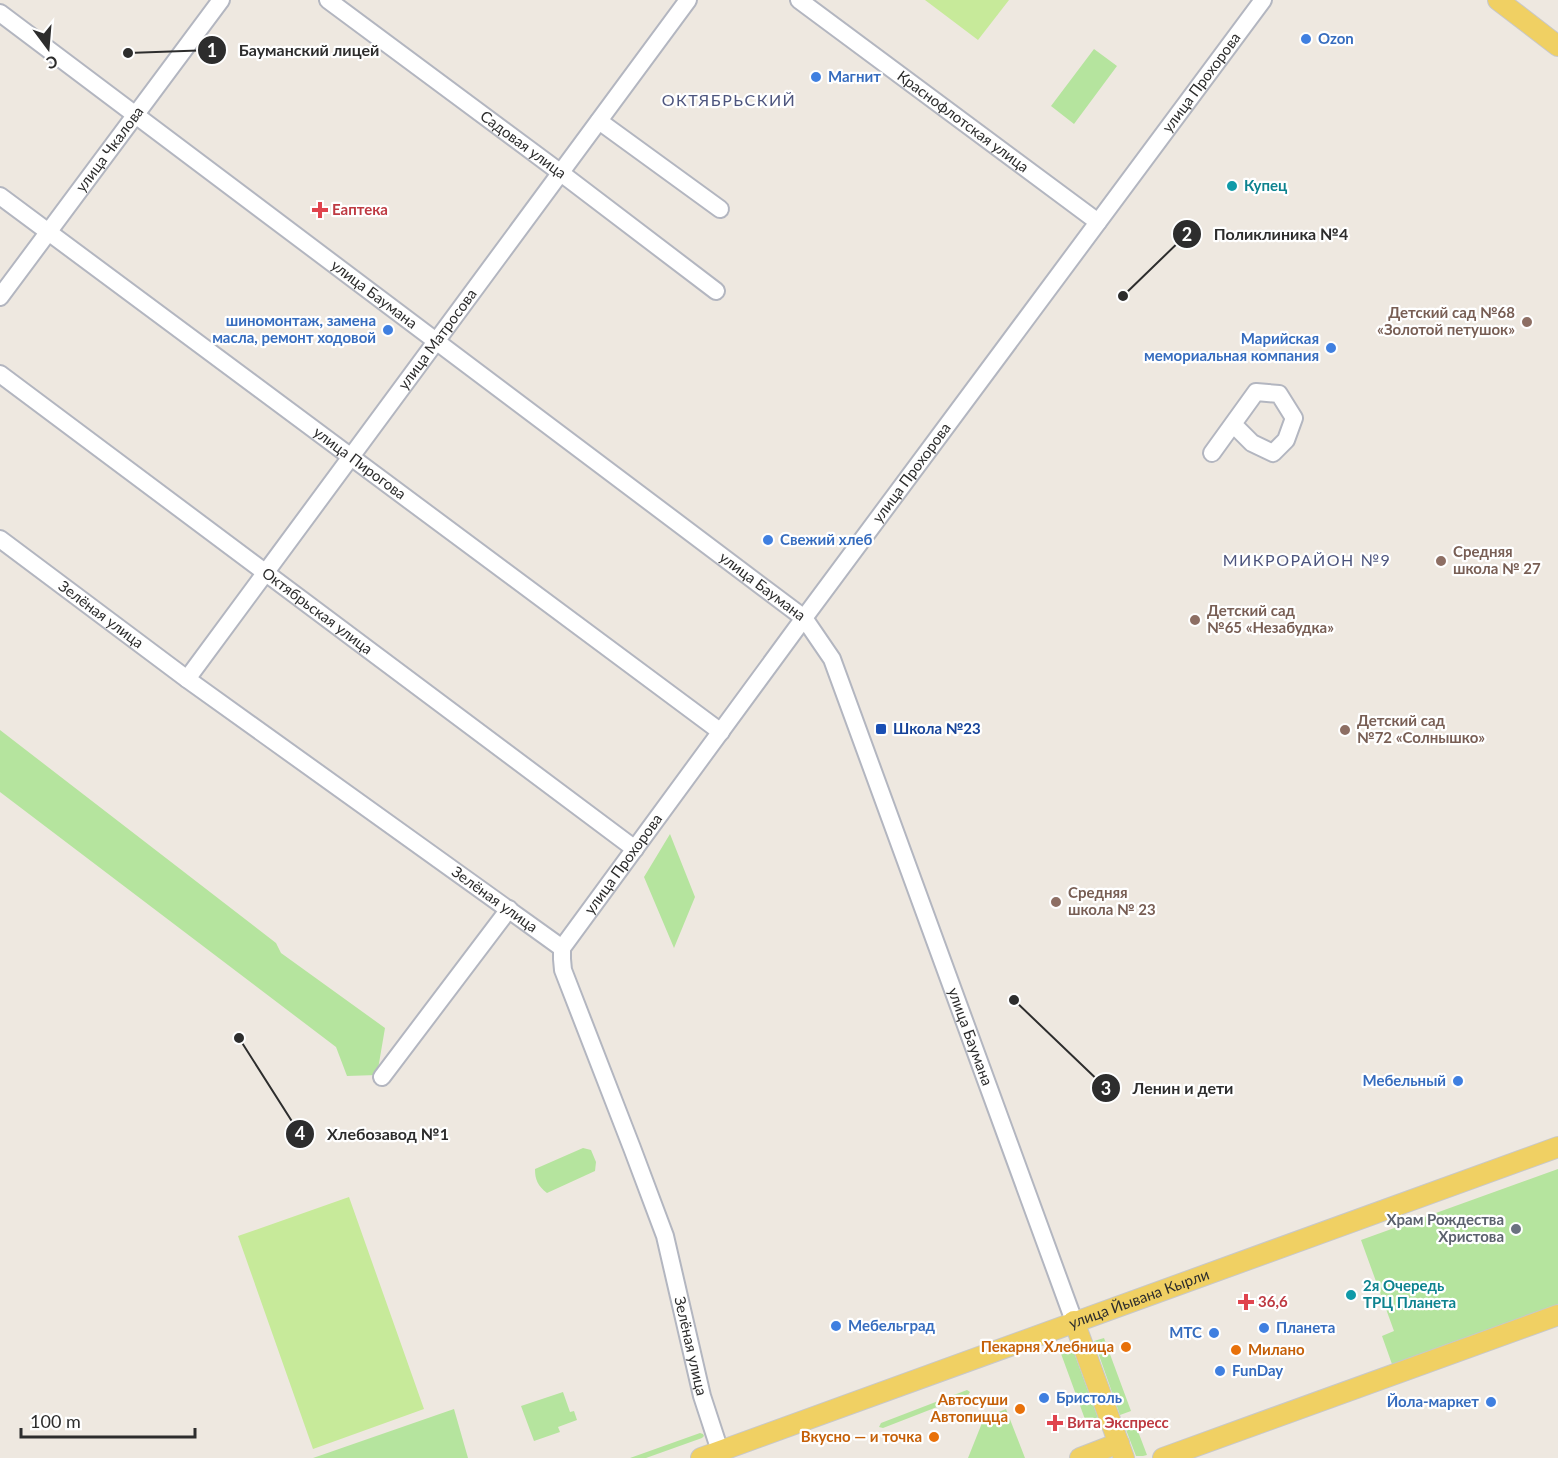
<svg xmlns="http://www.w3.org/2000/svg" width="1558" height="1458" viewBox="0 0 1558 1458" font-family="Lato,sans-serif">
	<rect width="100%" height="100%" fill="#eee8e0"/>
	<path fill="#b5e49e" d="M1094,49l23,17 -43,58 -23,-18z
		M0,730l276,213 5,10 104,75 -8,47 -30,1 -11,-29 -336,-255z
		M670,834l25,63 -21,51 -30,-71z
		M583,1148l8,2 5,12 -1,9 -48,22c-9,-7 -12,-13 -12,-24z
		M1558,1169v137l-165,61 -11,-31 12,-5 -33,-91z
		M1104,1338l27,73 -11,4 -26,-74z
		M1072,1347l26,71 -12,4 -26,-71z
		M967,1390l3,2 -2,3 -85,33 -4,-1 2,-4z
		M563,1392l7,20 4,-1 3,9 -19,7 2,5 -26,9 -13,-35z
		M454,1409l14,49h-155z
		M1006,1409l19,49h-57l16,-40z
		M1133,1418l14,37 -4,1h-7l-13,-34z
		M700,1433l3,1 1,2 -2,2 -56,20h-16z"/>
	<path fill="#c7ea9a" d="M925,0h84l-31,40z
		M349,1197l75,212 -111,40 -75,-213z"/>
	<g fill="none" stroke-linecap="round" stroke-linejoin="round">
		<g stroke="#b3b6c0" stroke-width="20">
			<g id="minor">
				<path id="s1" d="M328,0l233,173 155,118"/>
				<path id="s2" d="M799,0l299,222"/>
				<path id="s3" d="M0,13l804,605 28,41 242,662"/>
				<path d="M599,121l121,88"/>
				<path id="s4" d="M0,196l721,536"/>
				<path id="s5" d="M0,297l221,-297"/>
				<path id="s6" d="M0,374l635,475"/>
				<path d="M1212,453l44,-61 23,2 15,24 -8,22 -13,13 -21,-10 -19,-19"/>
				<path id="s7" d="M0,539l187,140 375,269"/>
				<path id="s8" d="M187,679l501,-679"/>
				<path id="s9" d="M562,948l242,-330 459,-618"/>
				<path id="s10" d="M562,948v11l1,11 69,178 33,88 37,160 18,55"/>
				<path d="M382,1077l127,-168"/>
			</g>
		</g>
		<g stroke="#c8c8c8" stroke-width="22">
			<g id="major">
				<path d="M1498,0l60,46"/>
				<path d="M1074,1321l50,137"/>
				<path id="s11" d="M701,1458l857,-311"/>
				<path d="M1080,1458l39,-15"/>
				<path d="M1163,1458l395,-143"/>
			</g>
		</g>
		<use href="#minor" stroke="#fff" stroke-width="16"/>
		<use href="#major" stroke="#f0d063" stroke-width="20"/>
	</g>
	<g fill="#3f7fe0" stroke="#fff" stroke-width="2">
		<circle cx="1306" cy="39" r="6"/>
		<circle cx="816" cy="77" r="6"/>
		<circle cx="388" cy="330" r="6"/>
		<circle cx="1331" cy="348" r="6"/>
		<circle cx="768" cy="540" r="6"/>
		<circle cx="1458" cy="1081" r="6"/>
		<circle cx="836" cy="1326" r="6"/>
		<circle cx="1264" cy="1328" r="6"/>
		<circle cx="1214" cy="1333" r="6"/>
		<circle cx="1220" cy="1371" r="6"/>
		<circle cx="1044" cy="1398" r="6"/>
		<circle cx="1491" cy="1402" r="6"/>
	</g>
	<g fill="#0f9aa8" stroke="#fff" stroke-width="2">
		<circle cx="1232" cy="186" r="6"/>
		<circle cx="1351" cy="1295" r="6"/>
	</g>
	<g fill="#e0444e" stroke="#fff" stroke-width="2">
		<path d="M317 201h6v6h6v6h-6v6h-6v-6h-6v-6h6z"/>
		<path d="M1243 1293h6v6h6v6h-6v6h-6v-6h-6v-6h6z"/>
		<path d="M1052 1414h6v6h6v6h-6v6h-6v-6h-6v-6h6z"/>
	</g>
	<g fill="#8d6e63" stroke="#fff" stroke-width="2">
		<circle cx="1527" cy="322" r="6"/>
		<circle cx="1441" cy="561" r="6"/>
		<circle cx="1195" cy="620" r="6"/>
		<circle cx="1345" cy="730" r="6"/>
		<circle cx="1056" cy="902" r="6"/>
	</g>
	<rect fill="#1a4fb4" stroke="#fff" stroke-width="2" x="875" y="723" width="12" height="12" rx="3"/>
	<circle fill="#6b7280" stroke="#fff" stroke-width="2" cx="1516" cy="1229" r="6"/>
	<g fill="#e8710a" stroke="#fff" stroke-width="2">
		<circle cx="1126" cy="1347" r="6"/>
		<circle cx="1236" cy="1350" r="6"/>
		<circle cx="1020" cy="1409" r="6"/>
		<circle cx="934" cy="1437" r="6"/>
	</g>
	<g text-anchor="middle" stroke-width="4.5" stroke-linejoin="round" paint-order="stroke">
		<g font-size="15" font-weight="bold" fill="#366cbe" stroke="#fff" text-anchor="start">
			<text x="1318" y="44">Ozon</text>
			<text x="828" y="82">Магнит</text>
			<text x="376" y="326" text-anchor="end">шиномонтаж, замена<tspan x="376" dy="17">масла, ремонт ходовой</tspan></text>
			<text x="1319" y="344" text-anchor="end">Марийская<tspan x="1319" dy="17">мемориальная компания</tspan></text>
			<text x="780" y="545">Свежий хлеб</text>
			<text x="1446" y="1086" text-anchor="end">Мебельный</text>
			<text x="848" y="1331">Мебельград</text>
			<text x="1276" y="1333">Планета</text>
			<text x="1202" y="1338" text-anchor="end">МТС</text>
			<text x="1232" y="1376">FunDay</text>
			<text x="1056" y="1403">Бристоль</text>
			<text x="1479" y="1407" text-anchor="end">Йола-маркет</text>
		</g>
		<g font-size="15" fill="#2d2d2d" stroke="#fff">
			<text dy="5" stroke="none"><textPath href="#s9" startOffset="1076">улица Прохорова</textPath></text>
			<text dy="5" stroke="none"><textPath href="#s2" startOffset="204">Краснофлотская улица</textPath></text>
			<text dy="5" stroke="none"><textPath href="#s1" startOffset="243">Садовая улица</textPath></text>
			<text dy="5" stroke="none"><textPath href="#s5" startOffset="184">улица Чкалова</textPath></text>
			<text dy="5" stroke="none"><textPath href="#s3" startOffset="468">улица Баумана</textPath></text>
			<text dy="5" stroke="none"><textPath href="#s8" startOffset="422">улица Матросова</textPath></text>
			<text dy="5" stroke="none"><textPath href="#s4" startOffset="448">улица Пирогова</textPath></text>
			<text dy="5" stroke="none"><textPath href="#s9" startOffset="590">улица Прохорова</textPath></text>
			<text dy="5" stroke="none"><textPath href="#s3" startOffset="954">улица Баумана</textPath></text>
			<text dy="5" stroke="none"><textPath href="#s6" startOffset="396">Октябрьская улица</textPath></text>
			<text dy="5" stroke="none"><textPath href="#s7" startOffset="126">Зелёная улица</textPath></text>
			<text dy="5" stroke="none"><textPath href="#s9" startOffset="104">улица Прохорова</textPath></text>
			<text dy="5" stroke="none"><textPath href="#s7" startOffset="612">Зелёная улица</textPath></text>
			<text dy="5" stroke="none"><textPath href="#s3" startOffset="1458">улица Баумана</textPath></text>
			<text dy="5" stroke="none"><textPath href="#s11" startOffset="466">улица Йывана Кырли</textPath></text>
			<text dy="5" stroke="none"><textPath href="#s10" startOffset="420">Зелёная улица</textPath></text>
		</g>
		<g font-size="15" font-weight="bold" fill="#0d838f" stroke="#fff" text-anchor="start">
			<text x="1244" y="191">Купец</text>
			<text x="1363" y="1291">2я Очередь<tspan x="1363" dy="17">ТРЦ Планета</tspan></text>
		</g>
		<g font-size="15" font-weight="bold" fill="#be3a42" stroke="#fff" text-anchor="start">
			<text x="332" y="215">Еаптека</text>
			<text x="1258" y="1307">36,6</text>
			<text x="1067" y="1428">Вита Экспресс</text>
		</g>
		<g font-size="15" font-weight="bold" fill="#785e54" stroke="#fff" text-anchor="start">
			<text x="1515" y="318" text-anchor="end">Детский сад №68<tspan x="1515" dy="17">«Золотой петушок»</tspan></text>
			<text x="1453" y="557">Средняя<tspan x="1453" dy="17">школа № 27</tspan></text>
			<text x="1207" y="616">Детский сад<tspan x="1207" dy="17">№65 «Незабудка»</tspan></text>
			<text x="1357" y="726">Детский сад<tspan x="1357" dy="17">№72 «Солнышко»</tspan></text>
			<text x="1068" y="898">Средняя<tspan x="1068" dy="17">школа № 23</tspan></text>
		</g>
		<g font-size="15" font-weight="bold" fill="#164399" stroke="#fff" text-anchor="start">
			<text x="893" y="734">Школа №23</text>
		</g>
		<g font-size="15" font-weight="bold" fill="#5b616d" stroke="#fff" text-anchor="end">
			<text x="1504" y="1225">Храм Рождества<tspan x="1504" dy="17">Христова</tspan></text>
		</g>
		<g font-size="15" font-weight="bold" fill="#c56008" stroke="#fff" text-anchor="end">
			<text x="1114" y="1352">Пекарня Хлебница</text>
			<text x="1248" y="1355" text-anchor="start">Милано</text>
			<text x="1008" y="1405">Автосуши<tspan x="1008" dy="17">Автопицца</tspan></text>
			<text x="922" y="1442">Вкусно — и точка</text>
		</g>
		<g font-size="16" letter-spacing="1.5" fill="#4d557e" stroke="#fff">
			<text x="729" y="106">ОКТЯБРЬСКИЙ</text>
			<text x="1307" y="566">МИКРОРАЙОН №9</text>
		</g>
	</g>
	<path fill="none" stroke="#2d2d2d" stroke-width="2" d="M128 53L212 50M1123 296L1187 234M1014 1000L1106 1088M239 1038L300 1134"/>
	<g fill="#2d2d2d" stroke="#fff" stroke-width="2">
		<circle cx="128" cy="53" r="6"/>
		<circle cx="1123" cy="296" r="6"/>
		<circle cx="1014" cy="1000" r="6"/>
		<circle cx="239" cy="1038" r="6"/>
		<circle cx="212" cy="50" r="15"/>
		<circle cx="1187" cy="234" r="15"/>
		<circle cx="1106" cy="1088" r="15"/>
		<circle cx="300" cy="1134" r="15"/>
	</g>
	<g font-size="18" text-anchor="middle" font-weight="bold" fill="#fff">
		<text x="212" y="57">1</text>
		<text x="1187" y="241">2</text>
		<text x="1106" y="1095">3</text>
		<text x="300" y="1140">4</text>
	</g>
	<g font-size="16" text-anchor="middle" font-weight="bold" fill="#2d2d2d" stroke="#fff" stroke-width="4.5" stroke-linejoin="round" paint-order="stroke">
		<text x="309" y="56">Бауманский лицей</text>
		<text x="1281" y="240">Поликлиника №4</text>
		<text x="1183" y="1094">Ленин и дети</text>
		<text x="388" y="1140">Хлебозавод №1</text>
	</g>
	<g transform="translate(48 48) rotate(164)" stroke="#ffffff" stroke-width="4.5" paint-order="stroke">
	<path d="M0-4.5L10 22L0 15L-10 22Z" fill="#2d2d2d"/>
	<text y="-9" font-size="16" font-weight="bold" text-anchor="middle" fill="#2d2d2d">С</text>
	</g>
	<path d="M21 1428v9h174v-9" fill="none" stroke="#2d2d2d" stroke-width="3"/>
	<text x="30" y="1428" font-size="18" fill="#2d2d2d" stroke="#ffffff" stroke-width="4.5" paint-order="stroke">100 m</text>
</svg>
